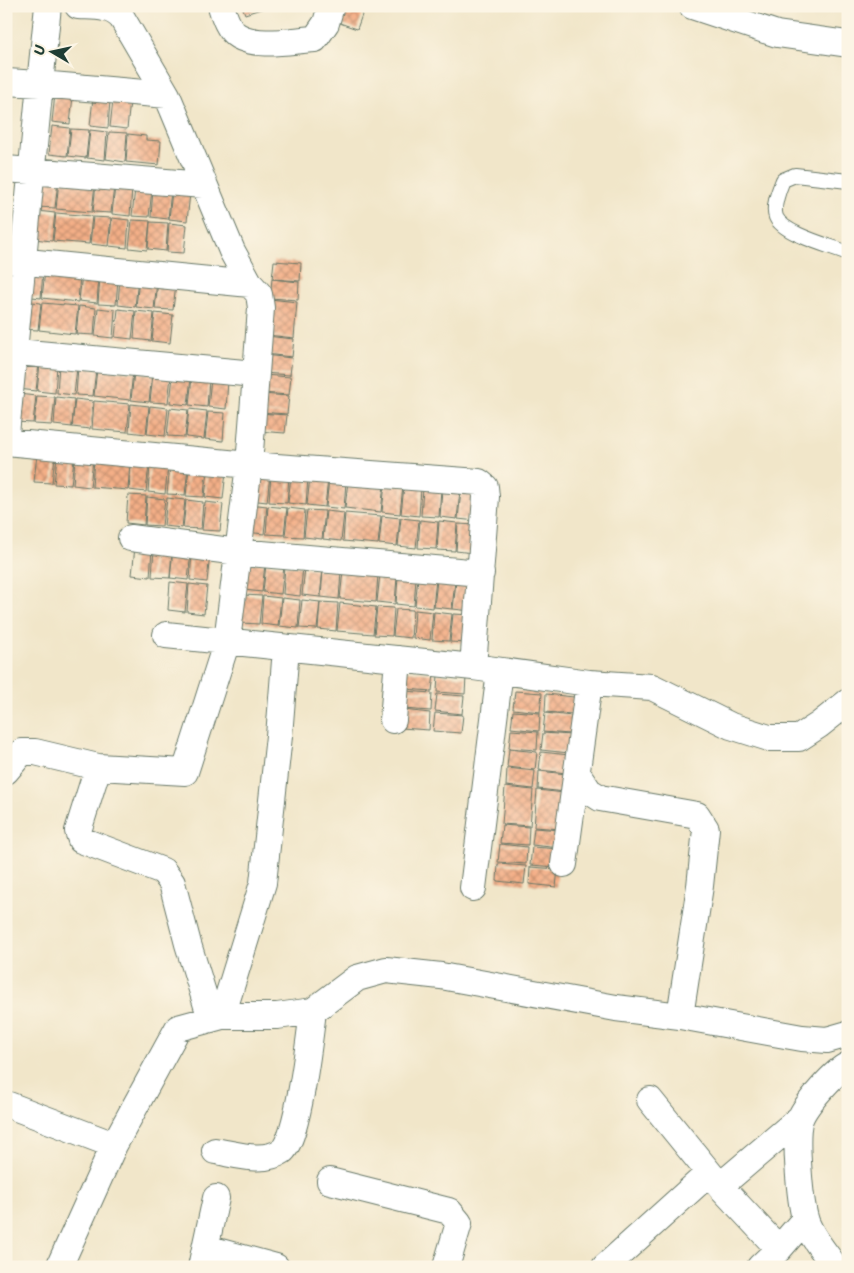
<svg xmlns="http://www.w3.org/2000/svg" width="854" height="1273" viewBox="0 0 854 1273" font-family="Sriracha,sans-serif">
	<defs>
		<pattern id="building-cross-hatch" width="8" height="8" patternUnits="userSpaceOnUse" patternTransform="scale(1.25)"><rect width="8" height="8" fill="#f4af87"/><path d="M0 0l8 8M0 8l8-8" fill="none" stroke="#c5906f"/></pattern>
	</defs>
	<rect width="100%" height="100%" fill="#fcf5e5"/>
	<filter id="ink" filterUnits="userSpaceOnUse"><feTurbulence type="fractalNoise" baseFrequency=".02" numOctaves="2"/><feDisplacementMap in="SourceGraphic" scale="10" xChannelSelector="R" yChannelSelector="G"/><feConvolveMatrix kernelMatrix="1 2 1 2 8 2 1 2 1" color-interpolation-filters="sRGB"/></filter>
	<filter id="wash" filterUnits="userSpaceOnUse"><feTurbulence type="fractalNoise" baseFrequency=".0096" numOctaves="4" result="noise"/><feDisplacementMap in="SourceGraphic" scale="20" xChannelSelector="R" yChannelSelector="G"/><feGaussianBlur stdDeviation="1.12" result="paint"/><feColorMatrix in="noise" values="0 0 0 0 0 0 0 0 0 0 0 0 0 0 0 0 0 1.4 0 .05"/><feComposite in="paint" operator="in"/></filter>
	<g filter="url(#wash)">
		<rect width="100%" height="100%" fill="#f1e6c9"/>
		<g id="blocks">
			<path fill="url(#building-cross-hatch)" d="M242,6h25v1l-22,7z
				M336,6h10l17,6 -6,17 -26,-9z
				M55,94l18,2 -3,28 -18,-2z
				M93,98l17,2 -2,28 -18,-2z
				M113,100l17,1 -3,28 -17,-2z
				M52,126l18,2 -3,28 -18,-2z
				M71,129l18,1 -3,28 -18,-2z
				M90,130l17,2 -2,28 -18,-2z
				M109,132l18,1 -2,29 -19,-3z
				M128,134l18,2v4l15,1 -2,24 -33,-3z
				M40,179l18,2 -3,27 -18,-1z
				M59,181l36,3 -3,28 -36,-3z
				M96,184l18,2 -3,27 -18,-1z
				M115,186l17,2 -2,28 -18,-2z
				M135,188l17,1 -3,28 -17,-1z
				M153,189l18,2 -3,28 -17,-2z
				M172,191l18,2 -3,28 -18,-2z
				M37,211l18,2 -3,28 -18,-2z
				M56,213l36,3 -3,28 -36,-3z
				M93,217l18,1 -3,28 -18,-2z
				M112,218l17,2 -2,28 -18,-2z
				M132,220l18,1 -3,29 -18,-2z
				M150,222l18,1 -2,28 -18,-2z
				M169,223l18,2 -3,28 -17,-1z
				M274,261l27,2 -1,18 -28,-2z
				M26,269l17,1 -2,28 -18,-2z
				M45,271l35,3 -2,28 -36,-4z
				M82,274l17,1 -2,28 -18,-2z
				M100,276l18,2 -2,27 -18,-1z
				M120,277l18,2 -3,28 -17,-2z
				M139,279l18,2 -3,28 -18,-2z
				M272,279l27,3 -1,18 -28,-2z
				M158,281l18,2 -3,27 -18,-1z
				M270,299l27,3 -3,36 -27,-3z
				M23,301l18,2 -3,27 -18,-1z
				M42,303l36,3 -3,28 -36,-4z
				M79,306l17,2 -2,27 -18,-1z
				M98,308l17,2 -2,28 -18,-2z
				M118,309l17,2 -3,28 -17,-2z
				M136,311l18,2 -3,28 -17,-2z
				M155,313l18,2 -3,28 -18,-2z
				M266,336l28,3 -2,18 -27,-3z
				M264,355l28,3 -2,17 -27,-2z
				M21,362l18,1 -3,28 -18,-2z
				M40,364l17,1 -2,28 -18,-2z
				M59,365l18,2 -3,28 -17,-2z
				M78,367l18,2 -3,27 -17,-1z
				M97,369l36,3 -3,28 -36,-4z
				M134,372l18,2 -3,28 -18,-2z
				M153,374l18,2 -3,27 -18,-1z
				M263,375l28,2 -2,18 -28,-2z
				M173,376l18,1 -3,28 -18,-2z
				M192,377l17,2 -2,28 -18,-2z
				M211,379l17,2 -2,28 -18,-2z
				M18,394l18,2 -3,27 -18,-1z
				M261,394l28,2 -2,18 -28,-2z
				M37,396l18,1 -3,28 -18,-1z
				M56,397l18,2 -2,28 -18,-2z
				M75,399l18,2 -3,28 -18,-2z
				M94,401l36,3 -3,28 -35,-3z
				M131,404l18,2 -3,28 -17,-2z
				M150,406l18,2 -3,28 -18,-2z
				M170,408l18,2 -3,27 -18,-1z
				M189,409l18,2 -3,28 -18,-2z
				M208,412l17,1 -2,28 -18,-2z
				M259,413l28,2 -2,18 -28,-2z
				M37,454l18,2 -3,27 -18,-1z
				M57,456l17,2 -3,27 -17,-1z
				M75,457l18,2 -3,28 -17,-2z
				M94,459l36,4 -2,27 -36,-3z
				M131,463l18,1 -3,28 -17,-2z
				M150,465l18,1 -3,28 -17,-2z
				M170,466l18,2 -3,27 -18,-1z
				M189,468l17,2 -2,27 -18,-1z
				M208,470l18,1 -3,28 -18,-2z
				M252,472l18,2 -3,28 -18,-2z
				M271,474l18,2 -2,27 -18,-1z
				M291,476l17,1 -2,28 -18,-2z
				M310,477l18,2 -3,28 -18,-2z
				M329,479l17,2 -2,28 -18,-2z
				M348,481l36,3 -3,28 -36,-4z
				M385,484l18,2 -3,28 -18,-2z
				M404,486l17,2 -2,28 -18,-2z
				M423,488l18,1 -2,28 -18,-1z
				M442,489l18,2 -3,28 -17,-2z
				M461,491l18,2 -3,28 -18,-2z
				M128,495l18,1 -2,29 -18,-2z
				M147,497l18,2 -3,27 -17,-1z
				M167,498l18,2 -3,28 -18,-2z
				M186,500l17,2 -2,27 -18,-1z
				M205,502l18,2 -3,27 -18,-1z
				M249,504l18,2 -3,28 -18,-2z
				M268,506l19,2 -3,27 -18,-1z
				M288,508l17,2 -2,27 -18,-1z
				M307,510l18,1 -3,28 -18,-2z
				M326,511l18,2 -3,28 -18,-2z
				M345,513l36,3 -3,28 -35,-3z
				M382,516l18,2 -3,28 -18,-2z
				M401,518l18,2 -3,28 -18,-2z
				M420,520l18,2 -2,27 -18,-1z
				M439,521l18,2 -2,28 -18,-1z
				M458,524l18,1 -3,28 -17,-2z
				M135,547l17,2 -2,28 -18,-2z
				M154,548l18,2 -2,28 -18,-1z
				M173,550l18,2 -3,28 -18,-2z
				M192,552l18,2 -3,28 -17,-2z
				M247,562l18,2 -3,28 -18,-2z
				M266,564l18,2 -3,28 -18,-2z
				M285,566l18,1 -3,29 -17,-2z
				M305,568l18,1 -3,28 -18,-2z
				M323,569l18,2 -2,28 -18,-2z
				M343,571l35,3 -2,28 -36,-3z
				M380,574l17,2 -2,28 -18,-2z
				M398,577l18,1 -2,28 -18,-2z
				M418,578l18,1 -3,29 -18,-2z
				M437,580l18,1 -3,28 -18,-2z
				M456,581l18,2 -3,28 -18,-2z
				M170,582l18,2 -3,28 -17,-2z
				M189,584l18,2 -3,28 -17,-2z
				M244,595l18,1 -3,28 -18,-1z
				M263,596l18,2 -3,28 -17,-2z
				M282,598l18,2 -2,28 -19,-2z
				M302,600l18,2 -3,27 -18,-1z
				M320,602l18,1 -2,28 -18,-2z
				M340,603l36,4 -3,27 -36,-3z
				M377,607l17,1 -2,28 -18,-1z
				M396,609l17,1 -2,28 -18,-2z
				M415,610l18,2 -3,28 -17,-2z
				M434,612l18,2 -3,27 -17,-1z
				M453,614l18,1 -3,28 -18,-1z
				M407,671l27,3 -2,17 -27,-2z
				M438,674l28,3 -1,17 -28,-2z
				M405,691l27,2 -1,18 -28,-2z
				M515,691l27,2 -2,19 -27,-3z
				M437,694l27,2 -2,18 -27,-3z
				M546,694l28,3 -2,17 -27,-2z
				M403,710l27,3 -1,17 -28,-2z
				M513,711l27,2 -1,18 -28,-3z
				M435,713l28,2 -2,18 -28,-2z
				M545,713l27,3 -2,18 -27,-2z
				M511,730l27,2 -1,18 -28,-2z
				M543,733l28,2 -2,18 -28,-3z
				M509,749l28,3 -2,18 -28,-3z
				M541,752l28,3 -2,18 -28,-3z
				M507,768l28,3 -2,18 -27,-3z
				M539,771l28,3 -2,18 -27,-3z
				M505,787l28,3 -3,36 -28,-2z
				M537,790l28,3 -4,36 -27,-2z
				M502,825l27,2 -1,18 -28,-2z
				M534,828l28,2 -2,18 -28,-3z
				M500,844l27,3 -1,17 -28,-2z
				M532,847l28,2 -2,18 -28,-2z
				M498,864l28,2 -2,18 -27,-3z
				M530,867l28,2 -2,18 -27,-3z"/>
		</g>
	</g>
	<g filter="url(#ink)">
		<use href="#blocks" fill-opacity="0" stroke="#687868" stroke-width="1"/>
		<g fill="none" stroke-linecap="round" stroke-linejoin="round">
			<g stroke="#687868" stroke-width="16">
				<path id="lane" d="M848,181l-53,-6 -12,5c-4,10 -11,26 -7,37 7,17 55,29 72,36"/>
			</g>
			<g stroke="#687868" stroke-width="28">
				<path id="street" d="M221,6c3,10 8,25 17,30 21,12 54,4 77,3l11,-16 5,-17
					M692,6l85,28 71,10
					M6,82l34,2 8,-78
					M6,169l197,16
					M7,260l243,24
					M6,351l249,23
					M6,434l34,-350 127,11
					M6,442l243,23 230,17 6,5 1,10 -13,170
					M131,538l107,14 243,21
					M166,635l307,32 116,16 63,4 79,39 38,12h30l20,-13 29,-23
					M393,720l5,-61
					M98,767l-20,64 3,9 82,31 9,12 16,61 23,75
					M6,771l16,-19h13l63,15 87,5 42,-131 22,-176 12,-157 -2,-14 -9,-10 -18,-33 -65,-156 -45,-77c-11,-13 -28,-11 -44,-12
					M577,773l12,18 11,7 97,17 9,14 -6,57 -20,130
					M564,864l25,-181
					M473,888l27,-217
					M222,1016l41,-133 16,-147 7,-88
					M650,1100l70,86 59,63
					M6,1104l108,41
					M215,1151c20,3 48,13 67,0 16,-11 28,-116 31,-140
					M330,1181l119,30 10,12 -13,44
					M720,1186l80,-68
					M206,1248l70,19
					M59,1267l55,-122 64,-117 44,-12h55l36,-5 44,-33 29,-8 55,6 175,32 64,8 122,22 25,2 21,-6
					M201,1267l15,-69
					M605,1267l104,-94
					M760,1267l19,-18 26,-30
					M835,1267c-10,-15 -26,-32 -30,-49 -5,-18 -11,-83 -5,-99 5,-14 35,-48 48,-54"/>
			</g>
			<use href="#lane" stroke="#fff" stroke-width="14"/>
			<use href="#street" stroke="#fff" stroke-width="26"/>
		</g>
	</g>
	<rect width="854" height="1273" fill="none" stroke="#fcf5e5" stroke-width="25"/>
	<g transform="translate(52 52) rotate(279)" stroke="#fcf5e5" stroke-width="4" paint-order="stroke">
	<path d="M0-4L9 19L0 12L-9 19Z" fill="#1f3d34"/>
	<text y="-8" font-size="14" font-weight="bold" text-anchor="middle" fill="#1f3d34">U</text>
	</g>
</svg>
